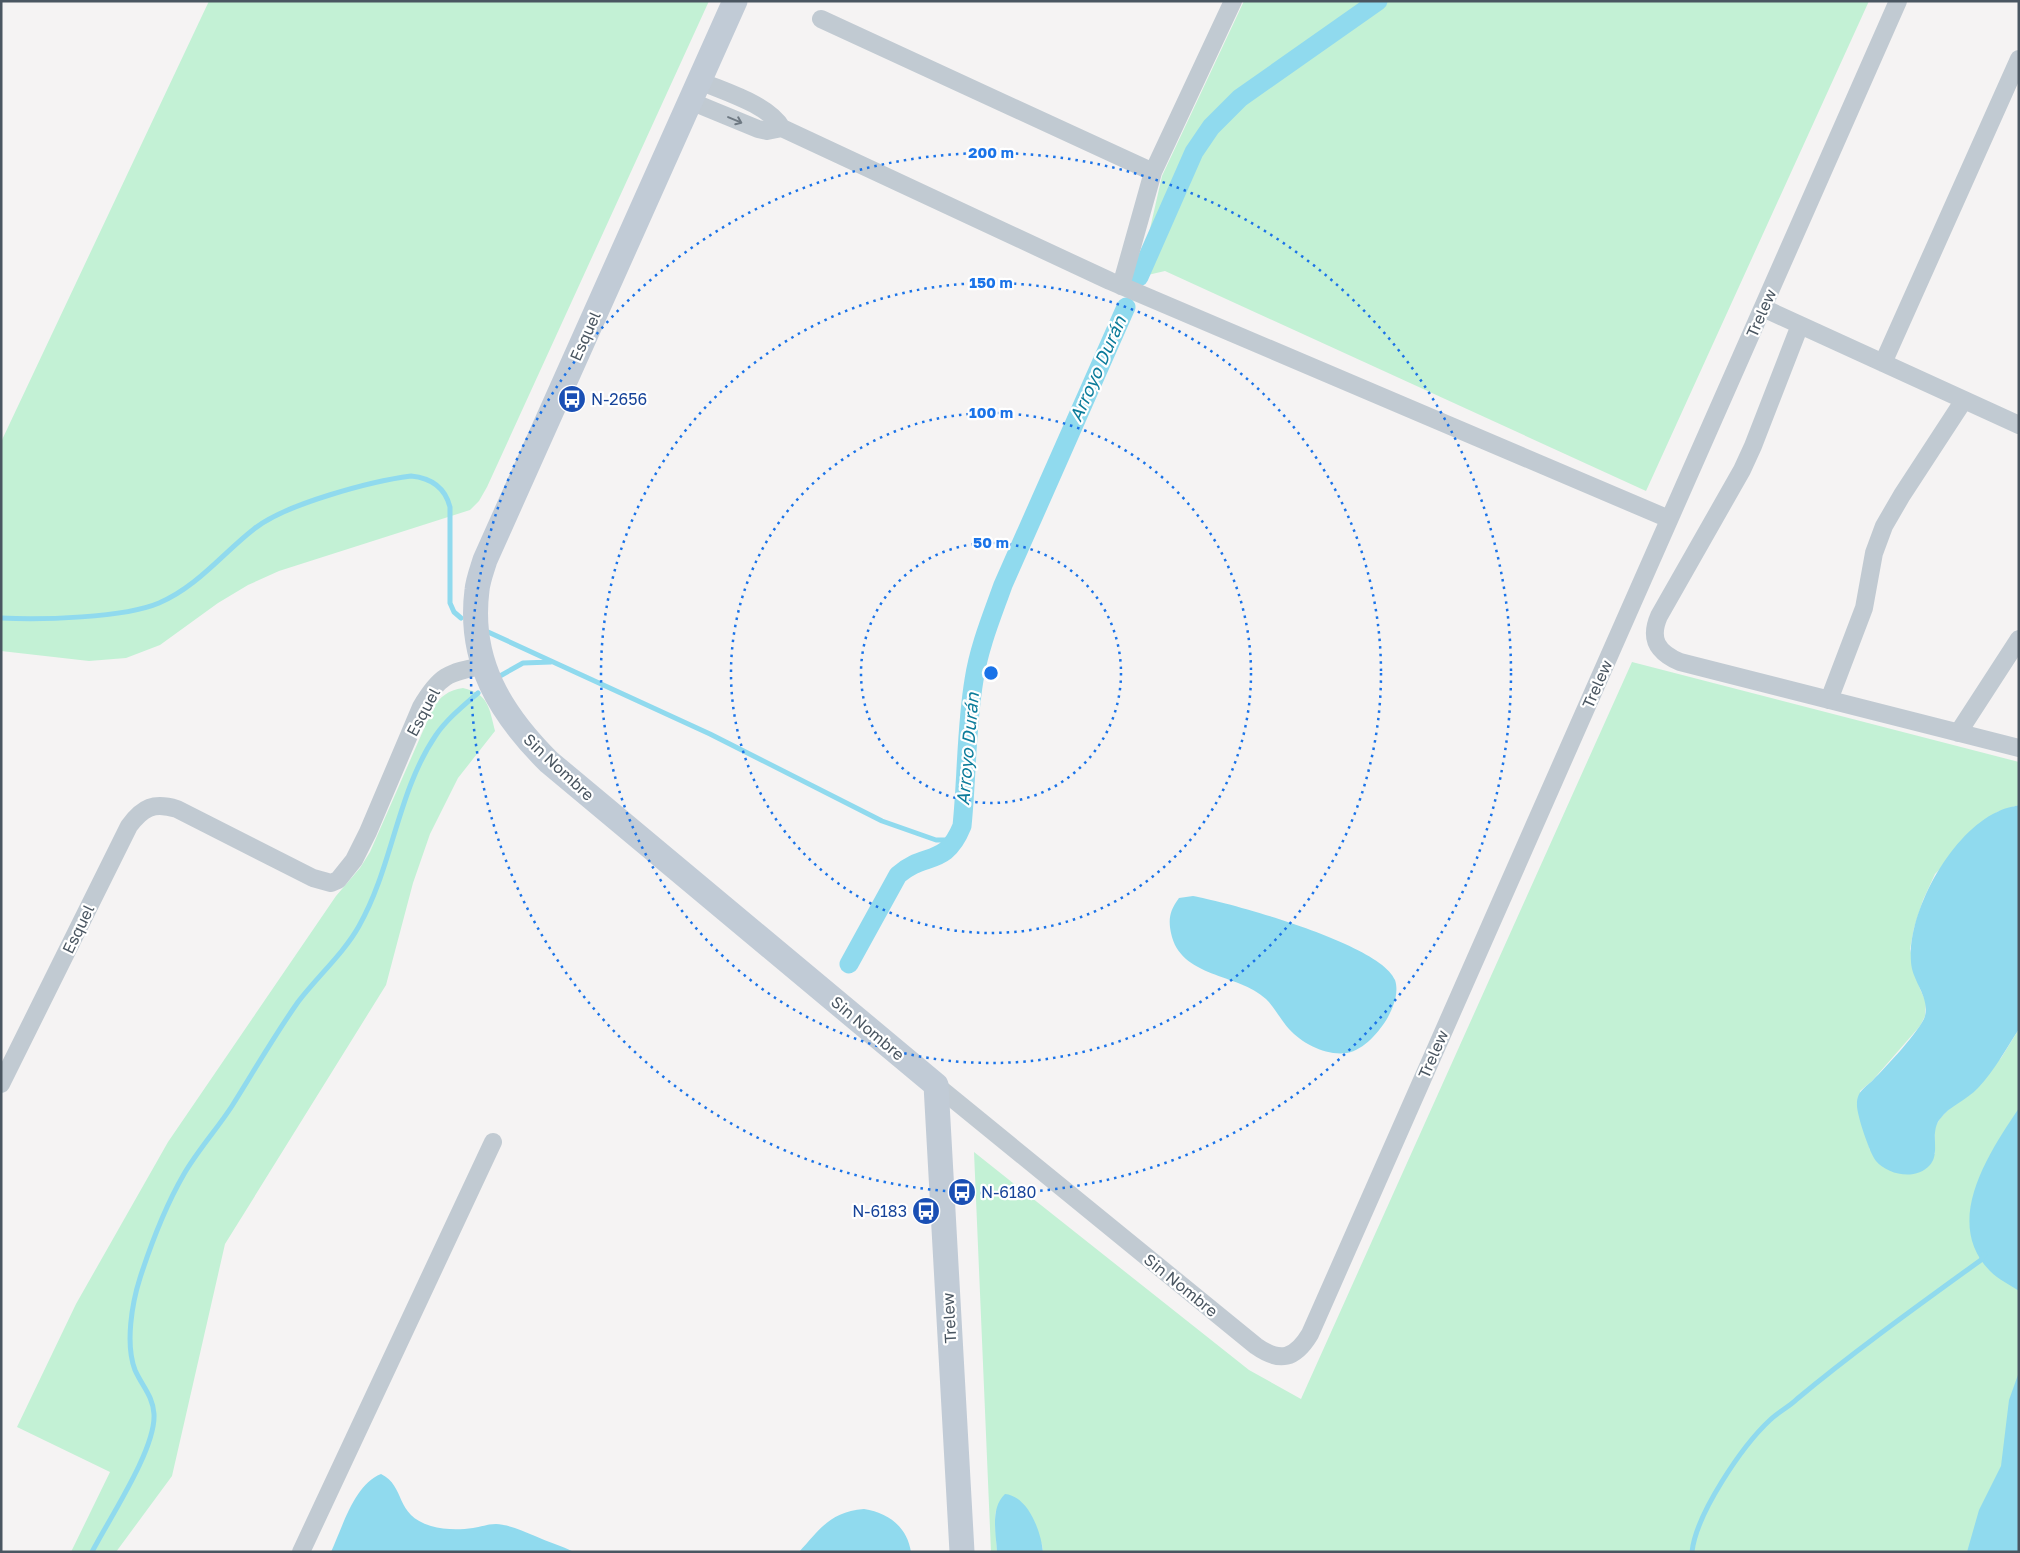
<svg xmlns="http://www.w3.org/2000/svg" width="2020" height="1553" viewBox="0 0 2020 1553" font-family="'Golos Text',sans-serif">
	<rect width="100%" height="100%" fill="#f5f3f3"/>
	<path fill="#c3f1d5" d="M209,1h500l-222,486 -8,14 -9,9 -191,61 -31,14 -30,18 -58,42 -34,13 -37,3 -88,-10v-209z
		M1244,1h625l-223,490 -481,-220 -26,6 23,-101z
		M1632,662l387,100v43l-22,7 -62,62 -12,26 -9,28 -4,21 10,40 6,13 -1,14 -5,10 -48,55 -12,10 6,45 4,14 65,4v-27l6,-10 60,-59 18,-29v523h-976l-1,-8 -46,-34 -1,10 2,32h-6l-17,-400 275,218 52,29z
		M463,688c26,6 26,20 32,43l-37,47 -28,56 -17,49 -27,102 -161,259 -53,232 -56,76h-45l39,-80 -93,-45 59,-123 92,-162 168,-246 24,-28 10,-16 63,-144c7,-11 15,-18 30,-20z"/>
	<path fill="#90daee" d="M2019,805v224c-13,20 -25,42 -41,59 -11,12 -29,18 -38,31 -11,14 1,33 -10,46 -14,16 -42,10 -54,-4 -6,-7 -20,-48 -19,-57 0,-13 8,-16 16,-24 11,-11 48,-50 52,-64 5,-19 -13,-35 -14,-54 -4,-50 40,-129 86,-150 7,-4 15,-5 22,-7z
		M1193,896c38,7 188,48 202,84 4,12 -1,26 -7,37 -8,14 -24,33 -41,36 -21,3 -44,-9 -58,-24 -8,-9 -14,-21 -23,-30 -28,-26 -86,-21 -95,-66 -3,-14 -1,-23 8,-35z
		M2019,1108v183c-10,-7 -20,-11 -29,-20 -48,-49 -1,-118 29,-163z
		M2019,1372v180h-52l12,-42 22,-44 8,-66z
		M381,1474c25,12 13,41 50,52 13,4 29,4 42,2 7,-1 15,-4 23,-4 15,1 26,7 39,12 13,6 27,10 39,16h-243c12,-26 23,-67 50,-78z
		M1005,1494c23,2 36,37 38,58h-46c-1,-19 -7,-44 8,-58z
		M864,1509c25,4 43,18 47,43h-112c22,-24 31,-40 65,-43z"/>
	<g fill="none" stroke-linecap="round" stroke-linejoin="round">
		<path stroke="#90daee" stroke-width="5" d="M1,618c39,2 123,0 158,-15 38,-16 64,-50 95,-74 31,-25 118,-48 157,-53 20,2 34,11 39,31v96l4,9 7,6
			M488,632l222,102 172,87 54,19h10l12,-4
			M500,676l23,-13 28,-1
			M92,1552c17,-33 64,-103 62,-138 -1,-18 -12,-28 -19,-44 -10,-26 -3,-67 5,-92 11,-34 26,-73 44,-104 14,-24 33,-45 48,-68 22,-35 42,-70 66,-104 19,-25 46,-49 61,-76 34,-60 38,-134 77,-191 11,-16 27,-29 42,-42
			M1692,1552c4,-38 50,-106 78,-132 8,-8 19,-13 27,-21 59,-49 122,-94 184,-139l4,-6"/>
		<path stroke="#90daee" stroke-width="19" d="M1139,277l55,-125 17,-25 29,-29 138,-97
			M849,964l49,-89c27,-24 47,-7 64,-49 5,-49 4,-98 12,-146 5,-33 18,-64 29,-95l123,-278"/>
		<path stroke="#c1cad2" stroke-width="18" d="M821,19l332,153
			M700,81c25,11 68,23 82,47l328,153 559,238
			M690,101l68,28 9,2 15,-3
			M1121,286l32,-114 80,-171
			M1763,308l256,117
			M1800,325l-47,121 -11,24 -83,146c-10,23 -2,36 21,46l339,86
			M1883,363l136,-304
			M1829,700l35,-92 10,-55 10,-27 18,-31 62,-95
			M1958,733l61,-94
			M1,1084l128,-258c14,-19 25,-24 48,-17l136,69 18,5 7,-3 16,-20 14,-28 53,-125c18,-31 27,-35 62,-41
			M936,1085l320,261c24,17 39,13 54,-12l588,-1333
			M301,1552l192,-410"/>
		<path stroke="#c1cbd6" stroke-width="25" d="M735,1l-250,559c-3,10 -7,20 -8,30 -9,71 23,123 72,172l387,323 26,467"/>
	</g>
	<defs><path id="oneway-shaft" d="M-6 0H5M1.5-3L5.5 0L1.5 3" fill="none" stroke-width="1.6" stroke-linecap="round" stroke-linejoin="round" transform="scale(1.25)"/></defs>
	<use stroke="#6e7983" href="#oneway-shaft" transform="translate(735 120) rotate(23)"/>
	<g fill="none" stroke="#1a73e8" stroke-width="2.5" stroke-dasharray="2.5 5">
		<circle cx="991" cy="673" r="130"/>
		<circle cx="991" cy="673" r="260"/>
		<circle cx="991" cy="673" r="390"/>
		<circle cx="991" cy="673" r="520"/>
	</g>
	<defs>
		<g id="bus-disc" transform="scale(1.4375)"><circle r="9.5" fill="#1a4fb4" stroke="#fff"/><path d="M-5-6H5V4H4V6H2V4H-2V6H-4V4H-5ZM-3.5-4V0h7V-4ZM-3.5 1.2v1.5H-2V1.2ZM2 1.2v1.5H3.5V1.2Z" fill="#fff"/></g>
	</defs>
	<g fill-rule="evenodd">
		<use href="#bus-disc" x="572" y="399"/>
		<use href="#bus-disc" x="962" y="1192"/>
		<use href="#bus-disc" x="926" y="1211"/>
	</g>
	<g text-anchor="middle" stroke-width="4.5" stroke-linejoin="round" paint-order="stroke">
		<g font-size="16" fill="#4a5661" stroke="#fff">
			<text transform="translate(1761 313) rotate(-66)" y="6">Trelew</text>
			<text transform="translate(585 336) rotate(-66)" y="6">Esquel</text>
			<text transform="translate(1597 684) rotate(-66)" y="6">Trelew</text>
			<text transform="translate(423 712) rotate(-62)" y="6">Esquel</text>
			<text transform="translate(559 767) rotate(43)" y="6">Sin Nombre</text>
			<text transform="translate(78 929) rotate(-64)" y="6">Esquel</text>
			<text transform="translate(868 1028) rotate(40)" y="6">Sin Nombre</text>
			<text transform="translate(1433 1054) rotate(-66)" y="6">Trelew</text>
			<text transform="translate(1181 1285) rotate(39)" y="6">Sin Nombre</text>
			<text transform="translate(949 1318) rotate(-93)" y="6">Trelew</text>
		</g>
		<g font-size="16" fill="#164399" stroke="#fff" text-anchor="start">
			<text x="591" y="405">N-2656</text>
			<text x="981" y="1198">N-6180</text>
			<text x="907" y="1217" text-anchor="end">N-6183</text>
		</g>
		<g font-size="18" font-style="italic" fill="#0c7c9b" stroke="#fff">
			<text transform="translate(1098 369) rotate(-66)" y="6">Arroyo Durán</text>
			<text transform="translate(968 749) rotate(-85)" y="6">Arroyo Durán</text>
		</g>
	</g>
	<circle cx="991" cy="673" r="8" fill="#1a73e8" stroke="#fff" stroke-width="2.5"/>
	<g font-size="15" text-anchor="middle" font-weight="bold" fill="#1a73e8" stroke="#fff" stroke-width="4.5" stroke-linejoin="round" paint-order="stroke">
		<text x="991" y="158">200 m</text>
		<text x="991" y="288">150 m</text>
		<text x="991" y="418">100 m</text>
		<text x="991" y="548">50 m</text>
	</g>
	<rect width="2020" height="1553" fill="none" stroke="#4a5661" stroke-width="5"/>
</svg>
